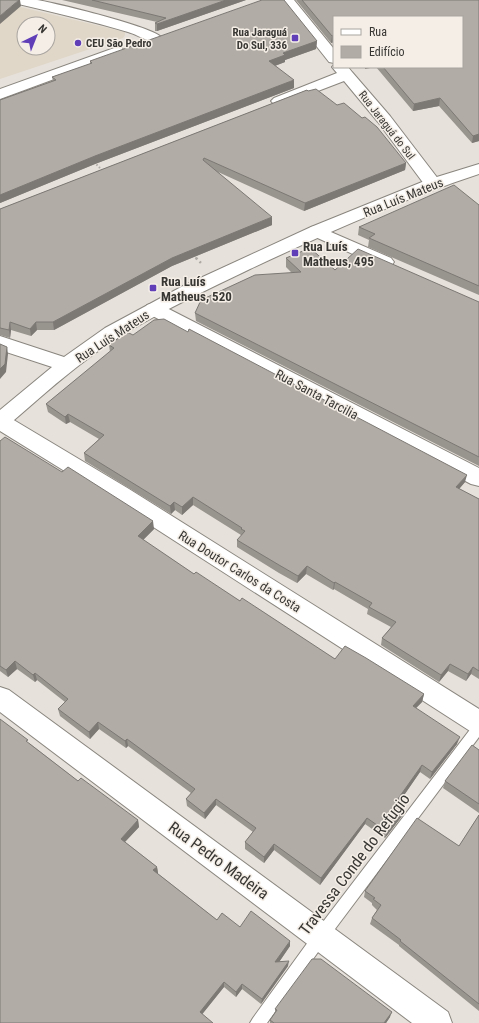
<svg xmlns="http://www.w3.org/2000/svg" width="479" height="1023" viewBox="0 0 479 1023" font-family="'Roboto Condensed',sans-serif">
	<rect width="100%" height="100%" fill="#e6e1da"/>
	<path fill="#e0d7c9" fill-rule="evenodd" d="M0,2l125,30v3l-2,3 -123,41zM24,24h24v24h-24z"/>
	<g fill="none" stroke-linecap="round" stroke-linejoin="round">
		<g stroke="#8a867f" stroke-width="2">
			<path id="lane" d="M479,721v16l-153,204 -59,82h-17l3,-5 63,-87 159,-208z"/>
		</g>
		<g stroke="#8a867f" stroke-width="2">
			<path id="street" d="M12,0c8,0 17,0 25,0 18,3 118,27 125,38l-2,3c-11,3 -21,-6 -32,-9 -37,-11 -76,-20 -114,-29z
				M280,0h14l40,49v14l-5,-1z
				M117,47l5,1 2,3 -2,3 -122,45v-10z
				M334,65v2h14l4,5 38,44 49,64 2,4 -2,4 -6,1 -6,-1 -49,-66 -34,-41 -60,23 -5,2 -5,-2 -3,-3 3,-3 63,-25 -5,-6z
				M317,226l74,32 3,4 -3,4 -6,2 -6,-2 -68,-31 -3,-4 3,-4z
				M154,303l7,2 318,163v18l-8,-2 -324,-171 -2,-4 2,-4z
				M0,414l7,2 122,73 350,220v25l-9,-3 -357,-230 -113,-70z
				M0,687l9,3 439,322 4,11h-40l-412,-311z"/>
		</g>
		<g stroke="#8a867f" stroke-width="2">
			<path id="secondary" d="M479,164v10c-79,26 -154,60 -229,95 -54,26 -117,55 -164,91 -27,20 -53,44 -79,66l-7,2v-18l52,-43 -52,-17v-14l64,21 41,-29 78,-42 128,-59 116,-47z"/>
		</g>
		<path stroke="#aeaaa5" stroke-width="2" stroke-dasharray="1.5 2" stroke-linecap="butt" d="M94,162l9,9
			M193,255l4,4"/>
		<path stroke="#aeaaa5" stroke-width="2.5" stroke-dasharray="2 3" stroke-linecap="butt" d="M196,258l5,5"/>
		<use href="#lane" fill="#fff" fill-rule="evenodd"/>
		<use href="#street" fill="#fff" fill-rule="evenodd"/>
		<use href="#secondary" fill="#fff" fill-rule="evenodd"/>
	</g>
	<path fill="#98948e" d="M62,0h184l-89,31h-2v-8l2,-1z
		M296,0h183v141l-7,2 -33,-37 -26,5 -37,-44h86l-128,-50v25l-3,1z
		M317,41l-1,8 -31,11v2l-10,4 19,22 -199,76 -95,39v-103l53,-19 -1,-4 38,-13v-3z
		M307,90l99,73 -1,7 -101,41 -86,-39 54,53 -100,41 -118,64h-17l-6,6 -20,-6 -1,8 -10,-3v-126z
		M479,205v90l-111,-48 1,-7 -11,-5 1,-8z
		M286,258l193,44v164l-283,-145 -1,-8 97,-40 -6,-6z
		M133,335l332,147 -6,7 20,10v180l-8,-5 -5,7 -18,-10 -9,11 -58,-37 1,-7 9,-11 -24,-13 1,-5 -34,-20 -1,1 -27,-16 -9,9 -18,-10 -42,-26v-7l4,-4v-1l-48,-30 -11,10 -7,-5 -4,4 -86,-53 -1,-8 15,-14 -29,-17 -4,2 -18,-12 -2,-8 64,-52 -1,-7z
		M0,441l154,88 -11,11 51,34 46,27 95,58 89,35 -2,8 -6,6 41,36 -27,35 -10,-7 -23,33 5,11 -17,22 -20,-14 -45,61 -46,-35 -10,13 -19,-14v-7l8,-10 -37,-27 -11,14 -18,-13 -1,-7 5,-6 -63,-47 -2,2 -27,-19 -9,10 -30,-23 -2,-7 7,-7 -28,-22 -2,2 -18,-13 -9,8 -8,-6z
		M29,743l49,38 60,39 1,7 -14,15 32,25 1,6h-1l60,47 23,7 50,19 -11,16 9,4 -27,38 -19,-15 -6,8 -12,-10 -22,27 -202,9z
		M479,750v63l-36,-25 2,-7z
		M479,815v196l-80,-65v-1l-29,-21 2,-6 5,-8 -5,-5v-2l-8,-6 1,-6 94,-45z
		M275,1009l115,8 -4,6h-116v-3l5,-8z"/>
	<path fill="#7c7874" d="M19,0h1l1,6 -21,18v-8z
		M226,0h20l-89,31v-7z
		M334,35v7l-3,1 1,-7z
		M317,41l-1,8 -31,11v2l-16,6v-7l14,-8z
		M365,67h10l-10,2z
		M294,80v8l-199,76 -95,39v-8l95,-39z
		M440,98l-1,8 -26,5 1,-7z
		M479,134v7l-7,2 1,-7z
		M406,163l-1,7 -101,41 1,-8z
		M272,217v8l-100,41 -118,64 -1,-8 119,-64z
		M10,322l1,8 -1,8 -1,-8z
		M36,322l1,8 -6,6 -1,-7z
		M7,347l1,7 -2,18 -6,7v-10z
		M68,414l2,8 -4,2 -1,-7z
		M467,475l-2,7 -11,13 2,-8z
		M193,497v8l-11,10v-8z
		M174,502l1,8 -4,4 -1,-8z
		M153,521l1,8 -15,15 -1,-8z
		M307,566l-1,8 -9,9 1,-7z
		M335,582l-1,7 -1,1 1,-7z
		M15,661l2,8 -9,8 -2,-7z
		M450,664l-2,7 -9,11 2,-7z
		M473,667l-2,7 -5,7 2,-7z
		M35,673l2,7 -2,2 -2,-7z
		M424,694l-2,8 -11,11 2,-7z
		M98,722l1,7 -9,10 -1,-7z
		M460,737l-3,7 -27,35 2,-7z
		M127,739l1,7 -2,2 -1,-7z
		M422,765l-2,7 -26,38 1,-7z
		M216,799v6l-11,14 -1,-6z
		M404,809l-2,7 -17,22 2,-6z
		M367,818l-2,6 -45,61 1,-7z
		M138,820l1,7 -17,18 -1,-6z
		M274,844v6l-10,13v-6z
		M157,867l1,6 -4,3 -1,-6z
		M290,941v5l-15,22v-6z
		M289,961l-1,5 -27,38 1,-5z
		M224,982v5l-24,30v-5z
		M242,984v5l-6,8v-5z
		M392,1012l-2,5 -4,6h-2z"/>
	<path fill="#b1aca5" stroke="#7c7874" d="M0,0h19l-19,16z
		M92,0h134l-69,24 -2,-1 11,-5z
		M262,0h22l33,41 -34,12 2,2 -16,6 25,19 -199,76 -95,39v-95l56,-20 -4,-3 40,-14 -2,-2z
		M302,0h177v134l-6,2 -33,-38 -26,6 -31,-37h79v-50h-128v18l-2,1z
		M316,89l21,16 7,-2 18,15 3,-1 12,10 29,36 -101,40 -101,-45 -1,2 69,57 -100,41 -119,64h-17l-6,7 -20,-7 -1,8 -9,-2v-119l307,-119 1,1z
		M454,185l25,20v81l-110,-48 6,-4 -16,-7z
		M310,248l25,22 23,-21 121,53v155l-284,-144 6,-13 54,-25 46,-3 -15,-14z
		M164,319l24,13 1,-3 278,146 -11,12 23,12v172l-6,-4 -5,7 -18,-10 -9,11 -59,-37 14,-16 -27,-15 3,-4 -37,-21 -1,1 -27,-17 -9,10 -19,-11 -42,-25 8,-9 -4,-2 1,-1 -49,-31 -11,10 -8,-5 -4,4 -86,-53 20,-18 -36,-21 -3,3 -19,-13 68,-56 -5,-3 18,-13 6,3 21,-15z
		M0,344l7,3 -2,17 -5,5z
		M5,437l57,35 6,-5 85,54 -15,15 56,38 2,-2 44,29 2,-3 93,61 10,-13 21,12 58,36 -11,12 47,31 -28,35 -10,-7 -27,38 9,6 -17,23 -20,-14 -46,60 -47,-34 -10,13 -19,-15 11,-14 -40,-29 -12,14 -18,-14 9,-10 -68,-50 -2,2 -27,-19 -9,10 -31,-23 10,-10 -33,-26 -2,2 -18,-14 -9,9 -6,-4v-225z
		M0,719l28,21 -2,1 52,40 3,-3 57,42 -17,19 36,28 -4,3 64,50 5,-7 18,14 11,-16 39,30 -15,21 14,-1 -27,38 -20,-15 -6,8 -12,-10 -24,30 13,11h-213z
		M472,745l7,5v54l-34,-23z
		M479,815v189l-79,-63 1,-1 -29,-22 9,-13 -8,-6 2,-1 -10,-7 52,-73 42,28z
		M312,959h9l71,53 -8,11h-110l-4,-3 7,-10 -2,-1z"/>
	<g fill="#5f3eb7" stroke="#f4eee7" stroke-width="1.5">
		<rect x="291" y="34" width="8" height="8" rx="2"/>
		<circle cx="78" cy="43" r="4"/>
		<rect x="291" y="249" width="8" height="8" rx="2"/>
		<rect x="149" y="284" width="8" height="8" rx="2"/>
	</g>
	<g text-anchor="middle" stroke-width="3" stroke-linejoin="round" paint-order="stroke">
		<g font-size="11" font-weight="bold" fill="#393734" stroke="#f4eee7" text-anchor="end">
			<text x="287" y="36">Rua Jaraguá<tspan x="287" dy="13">Do Sul, 336</tspan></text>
			<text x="86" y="47" text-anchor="start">CEU São Pedro</text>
		</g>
		<g font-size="11" fill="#393734" stroke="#f4eee7">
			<text transform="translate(387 125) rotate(52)" y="4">Rua Jaraguá do Sul</text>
		</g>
		<g font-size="13" fill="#393734" stroke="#f4eee7">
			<text transform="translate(403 197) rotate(-22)" y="5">Rua Luís Mateus</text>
			<text transform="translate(112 336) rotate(-33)" y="5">Rua Luís Mateus</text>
			<text transform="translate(317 394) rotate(28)" y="5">Rua Santa Tarcilia</text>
			<text transform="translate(240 571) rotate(32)" y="5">Rua Doutor Carlos da Costa</text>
		</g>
		<g font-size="13" font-weight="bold" fill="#393734" stroke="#f4eee7" text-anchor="start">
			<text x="303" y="251">Rua Luís<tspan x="303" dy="15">Matheus, 495</tspan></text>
			<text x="161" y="286">Rua Luís<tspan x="161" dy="15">Matheus, 520</tspan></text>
		</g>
		<g font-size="16" fill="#393734" stroke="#f4eee7">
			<text transform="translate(219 860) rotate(36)" y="6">Rua Pedro Madeira</text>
			<text transform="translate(354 864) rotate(-53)" y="6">Travessa Conde do Refugio</text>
		</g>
	</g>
	<rect x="333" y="16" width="130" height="52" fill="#f4eee7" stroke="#a9a59f"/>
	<rect x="341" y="29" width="20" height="6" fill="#ffffff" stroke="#a9a59f"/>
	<text x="369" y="36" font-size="12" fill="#393734">Rua</text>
	<rect x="341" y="46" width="20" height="12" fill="#b1aca5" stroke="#a9a59f"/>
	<text x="369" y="56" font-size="12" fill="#393734">Edifício</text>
	<g transform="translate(36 36) rotate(43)"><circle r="19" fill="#f4eee7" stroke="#a9a59f"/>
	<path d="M0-3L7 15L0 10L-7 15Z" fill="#5f3eb7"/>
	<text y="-6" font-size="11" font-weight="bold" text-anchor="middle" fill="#393734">N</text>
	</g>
</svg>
